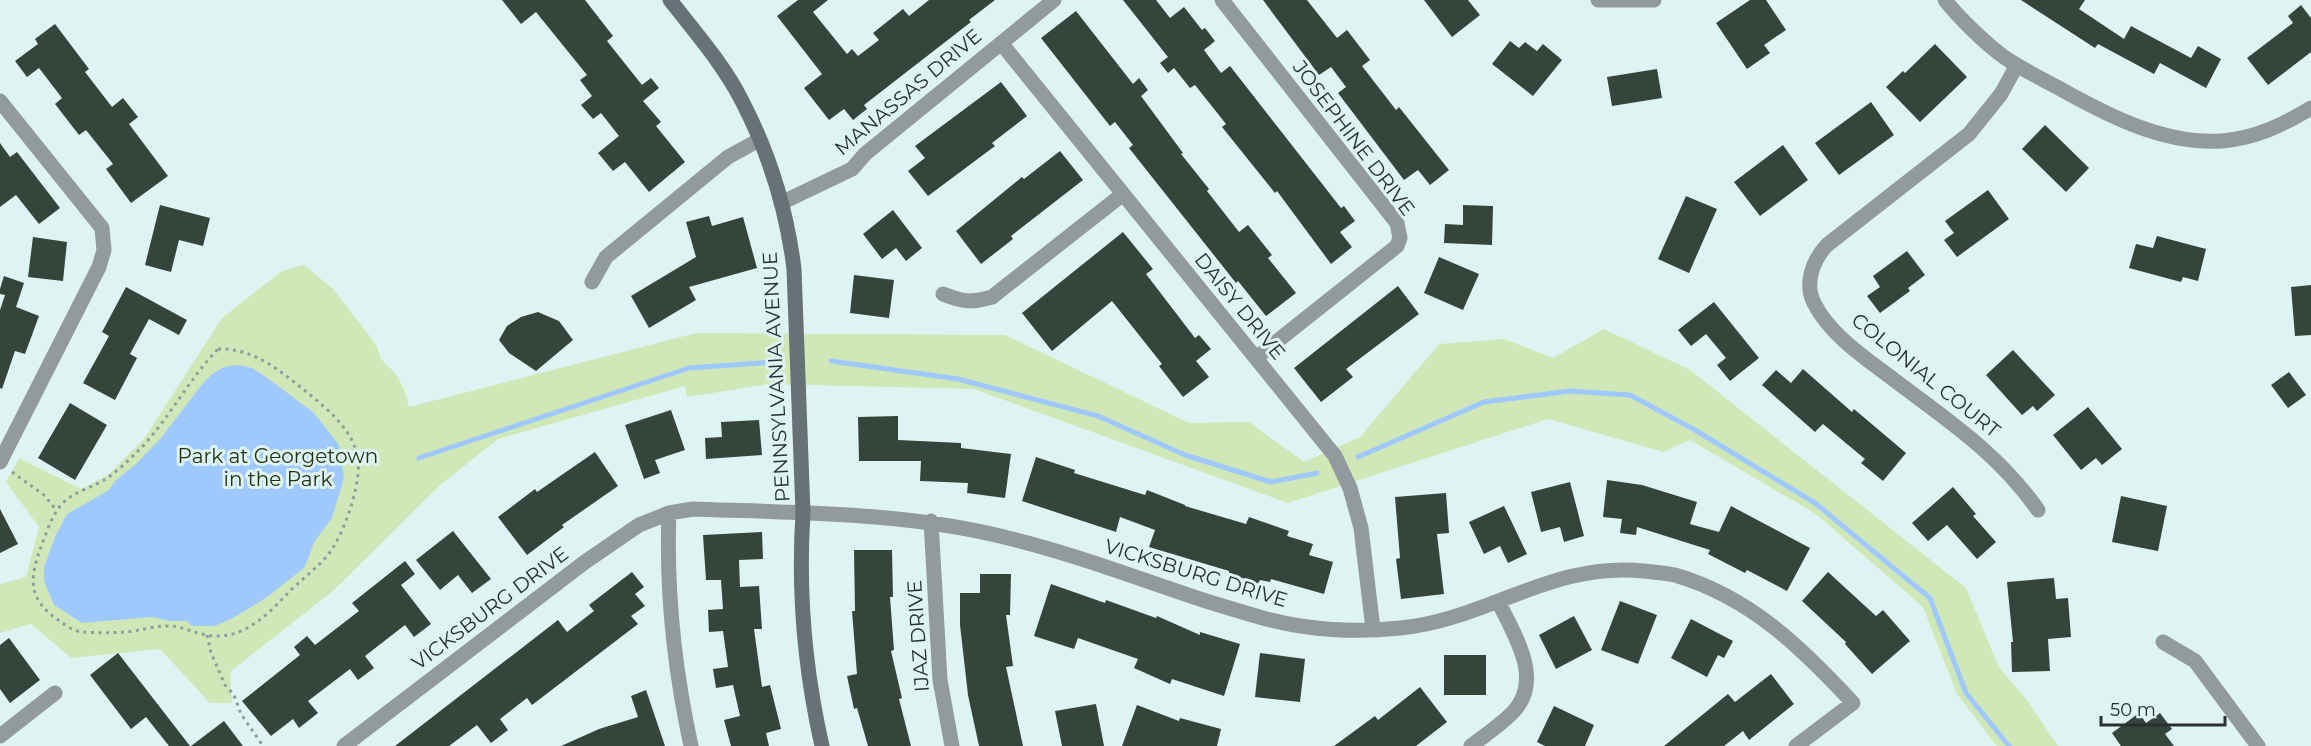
<svg xmlns="http://www.w3.org/2000/svg" width="2311" height="746" viewBox="0 0 2311 746" font-family="Montserrat,sans-serif">
	<rect width="100%" height="100%" fill="#def4f2"/>
	<path fill="#d0e8b7" d="M304,265l29,24 36,46 8,12 4,12 15,15 8,15 5,18 287,-74 309,2 184,88 60,-1 55,40 56,-25 79,-93 65,-5 49,19 51,-29 86,41 276,218 33,79 27,32 32,47h-61l-40,-52 -34,-87 -107,-93 -126,-74 -27,12 -115,-33 -260,84 -314,-114 -206,-5 -81,13 -2,-11 -187,53 -59,47 -105,104 -104,82 2,31h-22l-50,-54 -89,9 -40,-34 -31,9v-49l26,-7 13,-50 -33,-45 13,-24 62,31 27,-14 36,-36 78,-121 60,-47z"/>
	<path fill="#9fc9fd" d="M238,365l14,3 14,9 48,36 25,32 5,33 -12,40 -17,23 -11,27 -38,30 -33,20 -18,8h-23l-5,-5h-17l-18,-4 -70,6 -28,-18 -10,-24v-14l11,-30 12,-23 42,-24 6,-9 22,-18 24,-25 42,-55 8,-8 13,-8z"/>
	<g fill="none" stroke-linecap="round" stroke-linejoin="round">
		<path stroke="#9fc9fd" stroke-width="5" d="M831,361l127,18 140,37 87,39 86,27 46,-9
			M1358,457l126,-55 86,-11 60,4 65,35 120,73 115,95 36,95 43,53
			M419,458l270,-90 85,-6"/>
	</g>
	<path fill="#36453c" d="M502,0h83l28,36 -6,5 35,44 9,-7 8,10 -16,13 18,21 -5,4 29,36 -36,30 -24,-30 -12,9 -15,-18 21,-17 -18,-23 -8,6 -12,-14 11,-9 -12,-16 7,-5 -51,-63 -15,12z
		M798,0h30l-15,12 34,42 5,-5 6,7 21,-16 -6,-7 30,-24 6,7 20,-16h66l-26,20 2,2 -107,83 3,4 -14,11 -9,-11 -15,11 -25,-32 18,-14 -45,-58z
		M1123,0h33l14,18 14,-11 18,23 3,-2 10,13 -11,9 17,23 9,-7 111,142 3,-2 11,15 -15,11 12,15 -21,17 -54,-73 -2,2 -53,-66 4,-3 -31,-39 -5,3 -16,-20 -6,5 -8,-10 8,-6z
		M1263,0h44l30,38 10,-8 23,30 -8,6 34,44 3,-3 50,63 -19,15 -12,-15 -14,10 -66,-87 8,-6 -15,-20 -12,8z
		M1424,0h44l12,15 -28,22z
		M1750,0h16l20,30 -22,15 6,8 -23,16 -31,-46z
		M2021,0h64l-6,9 45,30 7,-13 60,32 7,-12 23,13 -15,29 -46,-25 -6,11 -56,-30 -3,4z
		M2301,5l10,13v34l-43,33 -21,-27 46,-35 -5,-7z
		M1076,11l57,73 6,-6 9,12 -7,6 42,57 -2,1 28,35 -2,2 32,41 9,-7 24,30 -4,3 28,35 -30,23 -28,-35 -2,2 -107,-135 4,-3 -18,-23 -5,4 -69,-88z
		M55,24l34,45 -4,3 27,35 11,-9 15,19 -9,7 39,52 -37,27 -25,-34 7,-5 -27,-34 -7,5 -24,-31 7,-6 -23,-30 -12,9 -12,-16 23,-17 -3,-5z
		M1510,41l9,7 6,-6 12,9 6,-7 19,16 -29,36 -41,-32z
		M1935,44l32,33 -47,45 -34,-35 17,-16 2,2z
		M1657,69l5,29 -50,8 -5,-29z
		M1001,82l26,34 -35,27 3,3 -67,50 -20,-25 17,-13 -10,-12z
		M1871,102l23,33 -55,40 -24,-32z
		M2045,125l44,43 -23,24 -44,-43z
		M0,143l10,14 7,-5 43,56 -21,16 -23,-29 -16,12z
		M1783,145l25,35 -48,36 -26,-34z
		M1060,151l23,29 -72,56 2,3 -32,25 -25,-33 66,-54 2,2z
		M1988,190l21,29 -52,38 -13,-17 10,-7 -9,-12z
		M1686,196l31,13 -28,64 -31,-14z
		M160,205l50,13 -7,28 -24,-6 -8,32 -26,-7z
		M1463,205l30,1 -1,39 -48,-2 1,-19 18,1z
		M893,210l29,38 -16,13 -10,-13 -14,11 -19,-25z
		M709,216l3,10 31,-9 14,51 -68,19 7,13 -47,28 -18,-32 65,-39 -10,-35z
		M1123,232l30,37 -7,5 49,64 4,-3 12,14 -15,12 13,16 -26,20 -24,-31 3,-2 -50,-63 -60,50 -30,-38z
		M2157,236l49,13 -8,32 -15,-4 -2,5 -52,-14 7,-24 17,4z
		M33,237l34,5 -4,39 -35,-4z
		M1907,251l18,24 -17,13 2,3 -30,22 -13,-17 13,-9 -7,-11z
		M1439,257l40,17 -16,36 -39,-17z
		M854,275l40,5 -5,38 -39,-5z
		M4,276l20,7 -8,24 23,9 -14,38 -10,-3 -13,38 -2,-1v-78l5,-15 -5,-1v-5z
		M2311,285v50l-16,1 -4,-49z
		M1398,286l21,28 -73,55 7,8 -32,25 -27,-34z
		M126,287l61,33 -8,15 -30,-16 -19,35 7,4 -22,42 -32,-17 26,-47 -7,-4z
		M1714,302l45,56 -29,23 -13,-16 9,-7 -20,-24 -15,12 -13,-16z
		M538,312l21,9 14,19 -37,31 -27,-18 -10,-13 8,-14 14,-9z
		M2013,350l42,45 -18,16 -4,-5 -11,9 -36,-40z
		M1803,369l49,43 2,-3 52,44 -23,28 -22,-18 4,-4 -42,-35 -8,8 -53,-47 14,-15 15,13z
		M2289,372l17,23 -18,13 -17,-23z
		M70,403l37,22 -32,55 -37,-22z
		M2088,407l34,42 -20,16 -6,-7 -15,12 -28,-35z
		M671,410l14,40 -30,10 5,13 -16,6 -19,-54z
		M898,416v24l63,3v5l50,6 -6,44 -38,-5 1,-10 -48,-2 1,-20h-62l-1,-44z
		M759,420l3,35 -56,4 -1,-21 17,-1 -1,-15z
		M595,452l23,34 -56,39 2,2 -37,28 -29,-38 37,-28 2,3z
		M1036,457l39,13 -1,3 71,22 2,-5 38,15v1l61,18 3,-7 40,14 -2,5 26,8 -4,11 24,7 -9,32 -53,-15 -1,3 -10,-2 -2,4 -29,-11v-2l-80,-24 6,-17 -35,-13 -4,15 -94,-31z
		M1607,480l35,5 55,17 -7,22 29,8 12,-26 79,42 -23,43 -40,-21 -2,3 -37,-19 2,-4 -73,-23 -1,8 -16,-2 2,-14 -19,-2z
		M1570,482l14,54 -20,6 -4,-15 -19,5 -10,-40z
		M1953,487l23,27 -3,2 23,26 -19,17 -30,-34 -19,16 -16,-18z
		M1446,493l3,40 -12,1 7,60 -43,5 -5,-40 4,-1 -5,-61z
		M2121,496l46,10 -9,45 -46,-9z
		M1504,506l23,48 -19,9 -8,-17 -16,8 -15,-32z
		M0,509l18,35 -18,9z
		M453,531l38,48 -19,14 -14,-18 -18,15 -24,-30z
		M762,532l1,27 -24,1 1,27 19,-1 3,43h-8l8,58 8,-2 11,44 -15,4 3,13h-38l-7,-26 16,-4 -7,-31 -17,3 -3,-19 15,-2 -5,-36 -14,1 -1,-22 15,-1 -2,-29h-15l-3,-45z
		M854,550h38l1,47h-3l4,53 -3,1 11,47 -3,1 12,47h-43l-11,-38 -3,1 -7,-33 10,-2 -5,-63h3z
		M405,561l10,13 -14,11 30,39 -17,13 -9,-12 -40,31 9,12 -16,12 -8,-11 -42,32 10,12 -19,15 -6,-9 -22,17 -29,-35 58,-46 -6,-8 13,-11 8,9 44,-34 -7,-8z
		M632,572l12,15 -9,7 10,12 -14,10 7,8 -106,81 -5,-7 -27,21 8,11 -17,13 -14,-18 -28,21h-54l163,-126 9,12 27,-21 -5,-6z
		M1828,572l48,44 7,-6 27,31 -38,33 -27,-30 1,-2 -44,-41z
		M980,574h31l-1,41h-4l7,51 -7,1 17,79h-44l-11,-51 -8,-70v-32h20z
		M2054,578l2,21 12,-1 3,39 -23,2 2,32 -38,1 -1,-30h2l-6,-60z
		M1051,584l54,19 1,-3 50,18 1,-2 43,19v-3l40,12 -16,52 -52,-17 -2,5 -36,-16 4,-9 -60,-21 -4,11 -40,-13z
		M1620,601l37,14 -19,49 -37,-14z
		M1574,616l18,34 -36,19 -17,-34z
		M1691,619l42,22 -9,17 -6,-3 -11,22 -36,-19z
		M9,638l31,42 -30,23 -10,-14v-44z
		M118,653l72,93h-21l-23,-29 -15,12 -41,-54z
		M1260,653l45,6 -5,43 -45,-5z
		M1444,655h42v40h-42z
		M1771,674l23,30 -45,36 -6,-9 -19,15h-60l64,-52 7,8z
		M1420,687l27,35 -31,24h-82l41,-30 3,4z
		M646,690l19,56h-104l38,-17 39,-12 -7,-21z
		M1096,704l8,42h-42l-7,-35z
		M1137,705l42,16 1,-3 41,11 -4,17h-95z
		M1554,706l40,19 -9,21h-40l-8,-4z
		M2139,713l7,10 14,-10 12,16 -7,5 9,12h-53l-9,-13z
		M224,721l19,25h-52z"/>
	<g fill="none" stroke-linecap="round" stroke-linejoin="round">
		<path stroke="#8e9e9d" stroke-width="3" stroke-dasharray="3 4.5" stroke-linecap="butt" d="M218,349c32,-1 56,17 80,36 23,19 50,38 59,68 7,25 -13,83 -30,103 -11,13 -25,23 -38,36 -19,20 -40,43 -70,44 -17,1 -31,-8 -47,-10 -16,-1 -32,5 -47,6 -14,1 -30,1 -43,0 -10,-1 -18,-8 -25,-13 -32,-22 -26,-44 -15,-75 5,-13 10,-28 19,-39 12,-14 35,-18 49,-29 11,-8 22,-19 32,-29 28,-30 47,-68 76,-98z
			M12,472l32,23 13,16
			M207,635l4,18 14,32 9,10 7,19 22,32"/>
		<path stroke="#929a9e" stroke-width="15" d="M1222,0l175,223 3,15 -3,8 -141,112
			M1598,0h56
			M1945,0c13,17 41,44 59,57 16,11 34,20 51,29 50,28 108,59 167,55 34,-3 61,-16 89,-33
			M1001,43l334,413 15,32 11,40 12,101
			M2017,65l-16,29 -32,40 -142,111c-14,15 -23,38 -13,58 16,32 51,55 79,76 54,41 105,74 145,131
			M0,101l102,127 2,22 -5,17 -99,195
			M781,203l71,-34 13,-15 189,-154
			M592,282l14,-25 122,-100 31,-17
			M943,294c20,8 29,9 49,3l131,-103
			M669,513c-3,76 6,159 22,233
			M931,521l9,159 12,66
			M2163,642l32,19 63,85
			M0,736l55,-43
			M344,746l241,-184 54,-37 30,-12 24,-4c107,4 216,3 319,30 65,16 130,41 194,62 34,10 67,22 102,26 29,4 63,4 92,1 86,-8 153,-67 244,-57 10,1 21,2 31,4 75,22 126,72 178,128l-57,43
			M1471,746c14,-11 31,-22 43,-35 30,-33 -1,-78 -16,-110"/>
		<path stroke="#677277" stroke-width="15" d="M670,0c25,32 54,65 72,101 27,52 45,111 52,168l9,244c-5,77 2,158 19,233"/>
	</g>
	<g text-anchor="middle" stroke-width="6" stroke-linejoin="round" paint-order="stroke">
		<g font-size="20" fill="#283030" stroke="#def4f2">
			<text transform="translate(908 92) rotate(-40)" y="7">MANASSAS DRIVE</text>
			<text transform="translate(1354 138) rotate(53)" y="7">JOSEPHINE DRIVE</text>
			<text transform="translate(1240 306) rotate(51)" y="7">DAISY DRIVE</text>
			<text transform="translate(1926 375) rotate(39)" y="7">COLONIAL COURT</text>
			<text transform="translate(776 377) rotate(-93)" y="7">PENNSYLVANIA AVENUE</text>
			<text transform="translate(1196 573) rotate(17)" y="7">VICKSBURG DRIVE</text>
			<text transform="translate(490 608) rotate(-37)" y="7">VICKSBURG DRIVE</text>
			<text transform="translate(918 636) rotate(-94)" y="7">IJAZ DRIVE</text>
		</g>
		<g font-size="20" fill="#233111" stroke="#def4f2">
			<text x="278" y="463">Park at Georgetown<tspan x="278" dy="23">in the Park</tspan></text>
		</g>
	</g>
	<path d="M2101 716v9h124v-9" fill="none" stroke="#283030" stroke-width="3"/>
	<text x="2110" y="716" font-size="18" fill="#283030" stroke="#def4f2" stroke-width="4.5" paint-order="stroke">50 m</text>
</svg>
